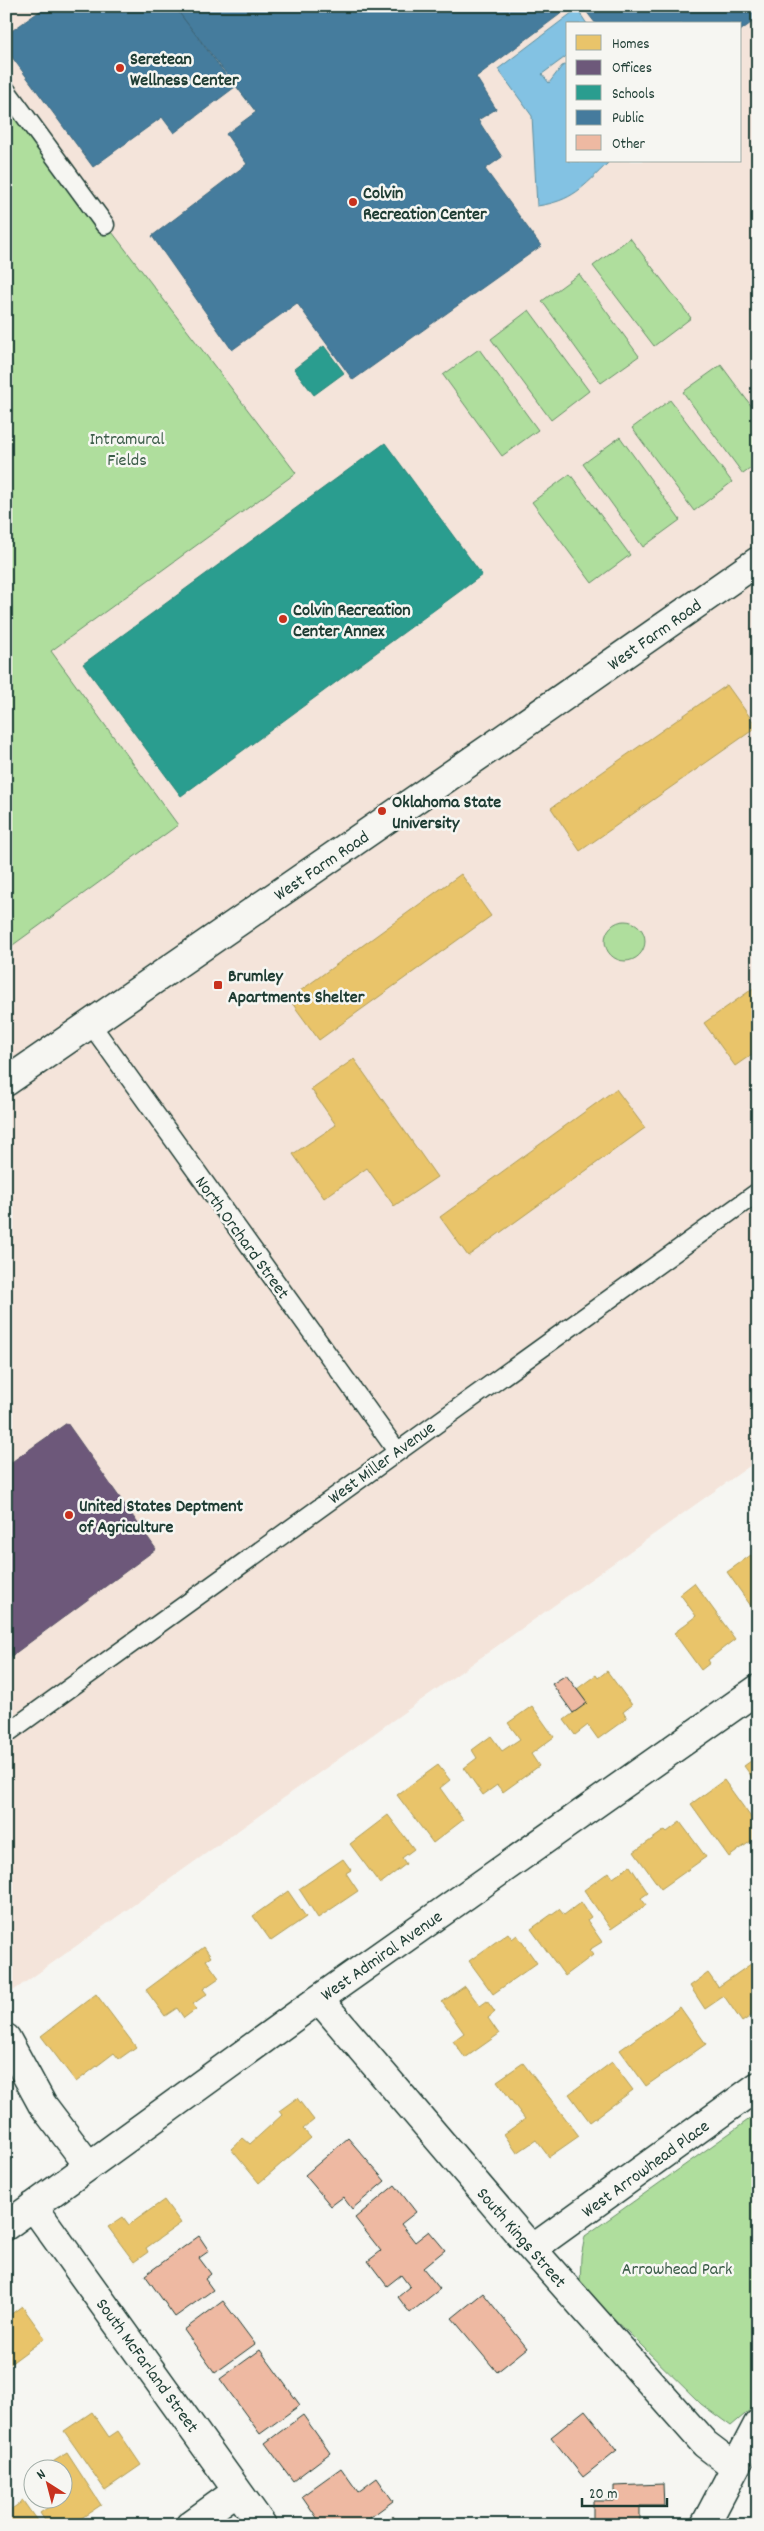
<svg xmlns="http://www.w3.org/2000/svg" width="764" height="2531" viewBox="0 0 764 2531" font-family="Dekko,sans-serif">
	<rect width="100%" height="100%" fill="#f6f6f2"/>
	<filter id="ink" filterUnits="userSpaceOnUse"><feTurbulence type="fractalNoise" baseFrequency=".02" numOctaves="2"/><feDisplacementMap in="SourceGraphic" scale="10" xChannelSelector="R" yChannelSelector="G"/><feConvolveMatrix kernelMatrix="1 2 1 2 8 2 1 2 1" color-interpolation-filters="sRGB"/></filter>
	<g filter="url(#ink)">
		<path fill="#f4e4da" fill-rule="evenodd" d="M6,6h752v1454l-752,536zM568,24h172v137h-172z"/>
		<path fill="#afde9d" stroke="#678e68" d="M6,93l290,380 -245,178 127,174 -172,125z
			M630,238l61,80 -37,28 -61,-80z
			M579,274l60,82 -38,27 -59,-82z
			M529,310l60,81 -38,29 -60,-81z
			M479,349l59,81 -36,26 -59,-81z
			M721,365l37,50v48l-15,11 -60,-82z
			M670,400l62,82 -38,29 -62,-83z
			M620,437l60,83 -37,27 -60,-83z
			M570,474l60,81 -38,28 -60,-81z
			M605 941a20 20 0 1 1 40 0a20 20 0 1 1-40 0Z
			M758,2113v283l-7,13 -20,17 -30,-22 -121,-119 1,-28 4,-21z"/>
		<path fill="#83c2e3" stroke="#5b8d9d" d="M577,9l10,15h-19v31l-26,19 7,9 13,-17 6,-2v97l40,2c-25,24 -35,38 -71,43l-5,-90 -34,-47z"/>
		<path fill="#e9c46a" stroke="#ac9c5a" d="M727,685l30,42 -177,124 -29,-43z
			M461,874l30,42 -172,124 -30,-41z
			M758,985v65l-23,16 -31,-43z
			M354,1059l83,118 -43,29 -27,-38 -43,30 -31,-44 43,-29 -25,-36z
			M616,1089l29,39 -177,128 -28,-39z
			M751,1555l7,10v51l-31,-44z
			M694,1583l41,56 -27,21 2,3 -9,7 -27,-37 22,-17 -16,-22z
			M607,1671l25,34 -9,7 4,6 -29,21 -10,-14 -13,10 -11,-15 23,-17 -10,-14 19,-14 2,3z
			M532,1706l22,31 -23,17 8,12 -36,26 -6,-7 -14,10 -19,-27 13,-10 -5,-8 19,-14 11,15 18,-12 -12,-16z
			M758,1756v29l-14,-19z
			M438,1765l12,15 -10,8 23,32 -30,23 -36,-48z
			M724,1780l34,47v9l-29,21 -38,-53z
			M388,1815l26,34 -12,9 4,6 -26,20 -30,-40z
			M680,1822l26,35 -45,32 -27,-37 31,-22 2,2z
			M343,1859l8,11 -5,3 12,18 -40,27 -19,-29z
			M630,1866l18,27 -7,5 5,7 -35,24 -27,-39 25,-18 4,6z
			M288,1891l18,26 -35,24 -18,-25z
			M581,1902l10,15 -4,3 15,22 -13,8 4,5 -28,21 -34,-47 28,-20 5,6z
			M508,1933l4,6 5,-4 20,28 -44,31 -24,-33z
			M204,1947l7,10 -5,3 13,18 -16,11 4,5 -14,10 3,5 -12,9 -7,-10 -12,8 -19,-26z
			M758,1959v52l-16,11 -18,-26 -19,13 -15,-23 18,-13 10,14z
			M465,1986l15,20 7,-5 8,11 -7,6 11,16 -34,24 -12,-17 11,-8 -22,-31z
			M96,1994l40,53 -17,12 -5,-6 -38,29 -35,-46z
			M680,2007l26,37 -60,42 -26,-36z
			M612,2062l21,28 -43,32 -21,-28z
			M523,2063l56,73 -30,21 -13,-17 -19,13 -13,-19 21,-15 -28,-38z
			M297,2098l17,22 -11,9 8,9 -52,45 -28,-34 12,-11 7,6 32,-29 -3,-4z
			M164,2200l17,23 -35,25 2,4 -14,10 -26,-35 15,-10 6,8z
			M22,2306l23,32 -39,29v-49z
			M92,2412l17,25 9,-6 23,34 -36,25 -41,-59z
			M67,2453l34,52 -30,20h-23l-8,-12 10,-7 -5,-8h17v-30h-19z
			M23,2501l17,24h-34v-12z"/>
		<path fill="#6d597a" stroke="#565165" d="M67,1423l89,126 -150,111v-194z"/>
		<path fill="#2a9d8f" stroke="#278074" d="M324,346l20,27 -30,22 -20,-26z
			M385,443l97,132 -301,221 -98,-132z"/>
		<path fill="#457b9d" stroke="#3a687e" d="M47,6h127l61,81 -61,46 -12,-16 -69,50 -87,-118v-14z
			M174,6h397l-95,71 20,32 -18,11 24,37 -17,12 56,77 -188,134 -56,-77 -65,47 -80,-114 95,-72 -21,-30 30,-22z
			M582,6h176v12l-18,13v-7h-144z"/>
		<path fill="#eeb9a2" stroke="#1f3d34" d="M566,1675l21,28 -14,10 -21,-29z
			M348,2138l37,43 -33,28 -9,-12 -12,9 -26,-31z
			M395,2185l21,27 -15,12 14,18 14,-11 16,19 -22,18 17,21 -30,24 -12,-16 12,-10 -9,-12 -14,11 -19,-25 13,-10 -26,-33z
			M199,2236l10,15 -10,7 12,16 -6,5 8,11 -38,27 -30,-42z
			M483,2293l44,55 -30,24 -45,-54z
			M223,2301l32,43 -40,29 -31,-43z
			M260,2350l40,55 -40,29 -40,-55z
			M585,2410l32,40 -34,27 -32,-40z
			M303,2415l27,38 -37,28 -28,-38z
			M341,2468l17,24 19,-14 16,23 -33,24h-38l-20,-29z
			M663,2484l1,22h-24v19h-47v-24h21v-15z
			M393,2516l7,9h-19z"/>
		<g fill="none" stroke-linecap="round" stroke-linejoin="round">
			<g stroke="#1f3d34" stroke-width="21">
				<path id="lane" d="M6,90l99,135
					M90,1023l307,428
					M6,1734l752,-542"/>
			</g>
			<g stroke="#1f3d34" stroke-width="31">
				<path id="street" d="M319,1999l213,250 173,195 29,22
					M6,2038l36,66 47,62
					M33,2206l229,319
					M6,2226l313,-227 439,-310
					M532,2249l226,-163
					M190,2525l47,-34
					M705,2525l53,-101"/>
			</g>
			<g stroke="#1f3d34" stroke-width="31">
				<path id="secondary" d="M6,1082l487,-336 265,-185"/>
			</g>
			<use href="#lane" stroke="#f6f6f2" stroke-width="18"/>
			<use href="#street" stroke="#f6f6f2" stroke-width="28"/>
			<use href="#secondary" stroke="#f6f6f2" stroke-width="28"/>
		</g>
	</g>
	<g fill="#c8321e" stroke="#f6f6f2" stroke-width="2">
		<circle cx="120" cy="68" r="5"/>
		<circle cx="353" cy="202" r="5"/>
		<circle cx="283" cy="619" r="5"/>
		<circle cx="382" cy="811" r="5"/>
		<rect x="213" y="980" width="10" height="10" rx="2.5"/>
		<circle cx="69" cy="1515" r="5"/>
	</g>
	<g text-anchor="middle" stroke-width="5" stroke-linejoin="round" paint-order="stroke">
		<g font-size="18" font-weight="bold" fill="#1f3d34" stroke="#f6f6f2" text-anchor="start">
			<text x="130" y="64">Seretean<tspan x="130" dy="21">Wellness Center</tspan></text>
			<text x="363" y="198">Colvin<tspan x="363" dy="21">Recreation Center</tspan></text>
			<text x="293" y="615">Colvin Recreation<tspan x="293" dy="21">Center Annex</tspan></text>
			<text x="392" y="807">Oklahoma State<tspan x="392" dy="21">University</tspan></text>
			<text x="228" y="981">Brumley<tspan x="228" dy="21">Apartments Shelter</tspan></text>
			<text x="79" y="1511">United States Deptment<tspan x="79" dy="21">of Agriculture</tspan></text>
		</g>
		<g font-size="18" fill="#3c5d49" stroke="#f6f6f2">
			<text x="127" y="444">Intramural<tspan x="127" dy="21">Fields</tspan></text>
			<text x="677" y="2274">Arrowhead Park</text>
		</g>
		<g font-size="18" fill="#1f3d34" stroke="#f6f6f2">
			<text transform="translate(654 634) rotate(-35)" y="6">West Farm Road</text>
			<text transform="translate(321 865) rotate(-34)" y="6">West Farm Road</text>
			<text transform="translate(243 1237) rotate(54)" y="6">North Orchard Street</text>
			<text transform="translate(381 1462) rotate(-36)" y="6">West Miller Avenue</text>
			<text transform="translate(381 1955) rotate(-35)" y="6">West Admiral Avenue</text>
			<text transform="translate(645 2168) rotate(-36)" y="6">West Arrowhead Place</text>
			<text transform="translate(522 2237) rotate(49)" y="6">South Kings Street</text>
			<text transform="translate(148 2365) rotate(54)" y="6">South McFarland Street</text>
		</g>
	</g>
	<rect width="764" height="2531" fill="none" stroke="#f6f6f2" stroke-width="25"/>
	<rect x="12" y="12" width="739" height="2506" fill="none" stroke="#1f3d34" stroke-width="2" filter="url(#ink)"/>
	<rect x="566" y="22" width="175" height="140" fill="#f6f6f2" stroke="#a0aca6"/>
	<rect x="576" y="35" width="25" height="15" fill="#e9c46a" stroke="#a0aca6"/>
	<text x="612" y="48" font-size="15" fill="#1f3d34">Homes</text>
	<rect x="576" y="60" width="25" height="15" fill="#6d597a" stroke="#a0aca6"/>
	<text x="612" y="72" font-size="15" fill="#1f3d34">Offices</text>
	<rect x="576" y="85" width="25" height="15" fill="#2a9d8f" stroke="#a0aca6"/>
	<text x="612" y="98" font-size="15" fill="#1f3d34">Schools</text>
	<rect x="576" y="110" width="25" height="15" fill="#457b9d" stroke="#a0aca6"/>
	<text x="612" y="122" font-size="15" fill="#1f3d34">Public</text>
	<rect x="576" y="135" width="25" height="15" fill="#eeb9a2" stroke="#a0aca6"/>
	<text x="612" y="148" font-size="15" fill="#1f3d34">Other</text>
	<g transform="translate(48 2484) rotate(324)"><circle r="24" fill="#f6f6f2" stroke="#a0aca6"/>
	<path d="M0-4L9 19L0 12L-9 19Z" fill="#c8321e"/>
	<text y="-8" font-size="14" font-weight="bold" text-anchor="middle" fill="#1f3d34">N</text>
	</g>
	<path d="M582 2498v8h85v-8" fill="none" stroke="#1f3d34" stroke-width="2.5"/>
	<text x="589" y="2498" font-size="15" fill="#1f3d34" stroke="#f6f6f2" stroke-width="4" paint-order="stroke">20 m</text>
</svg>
